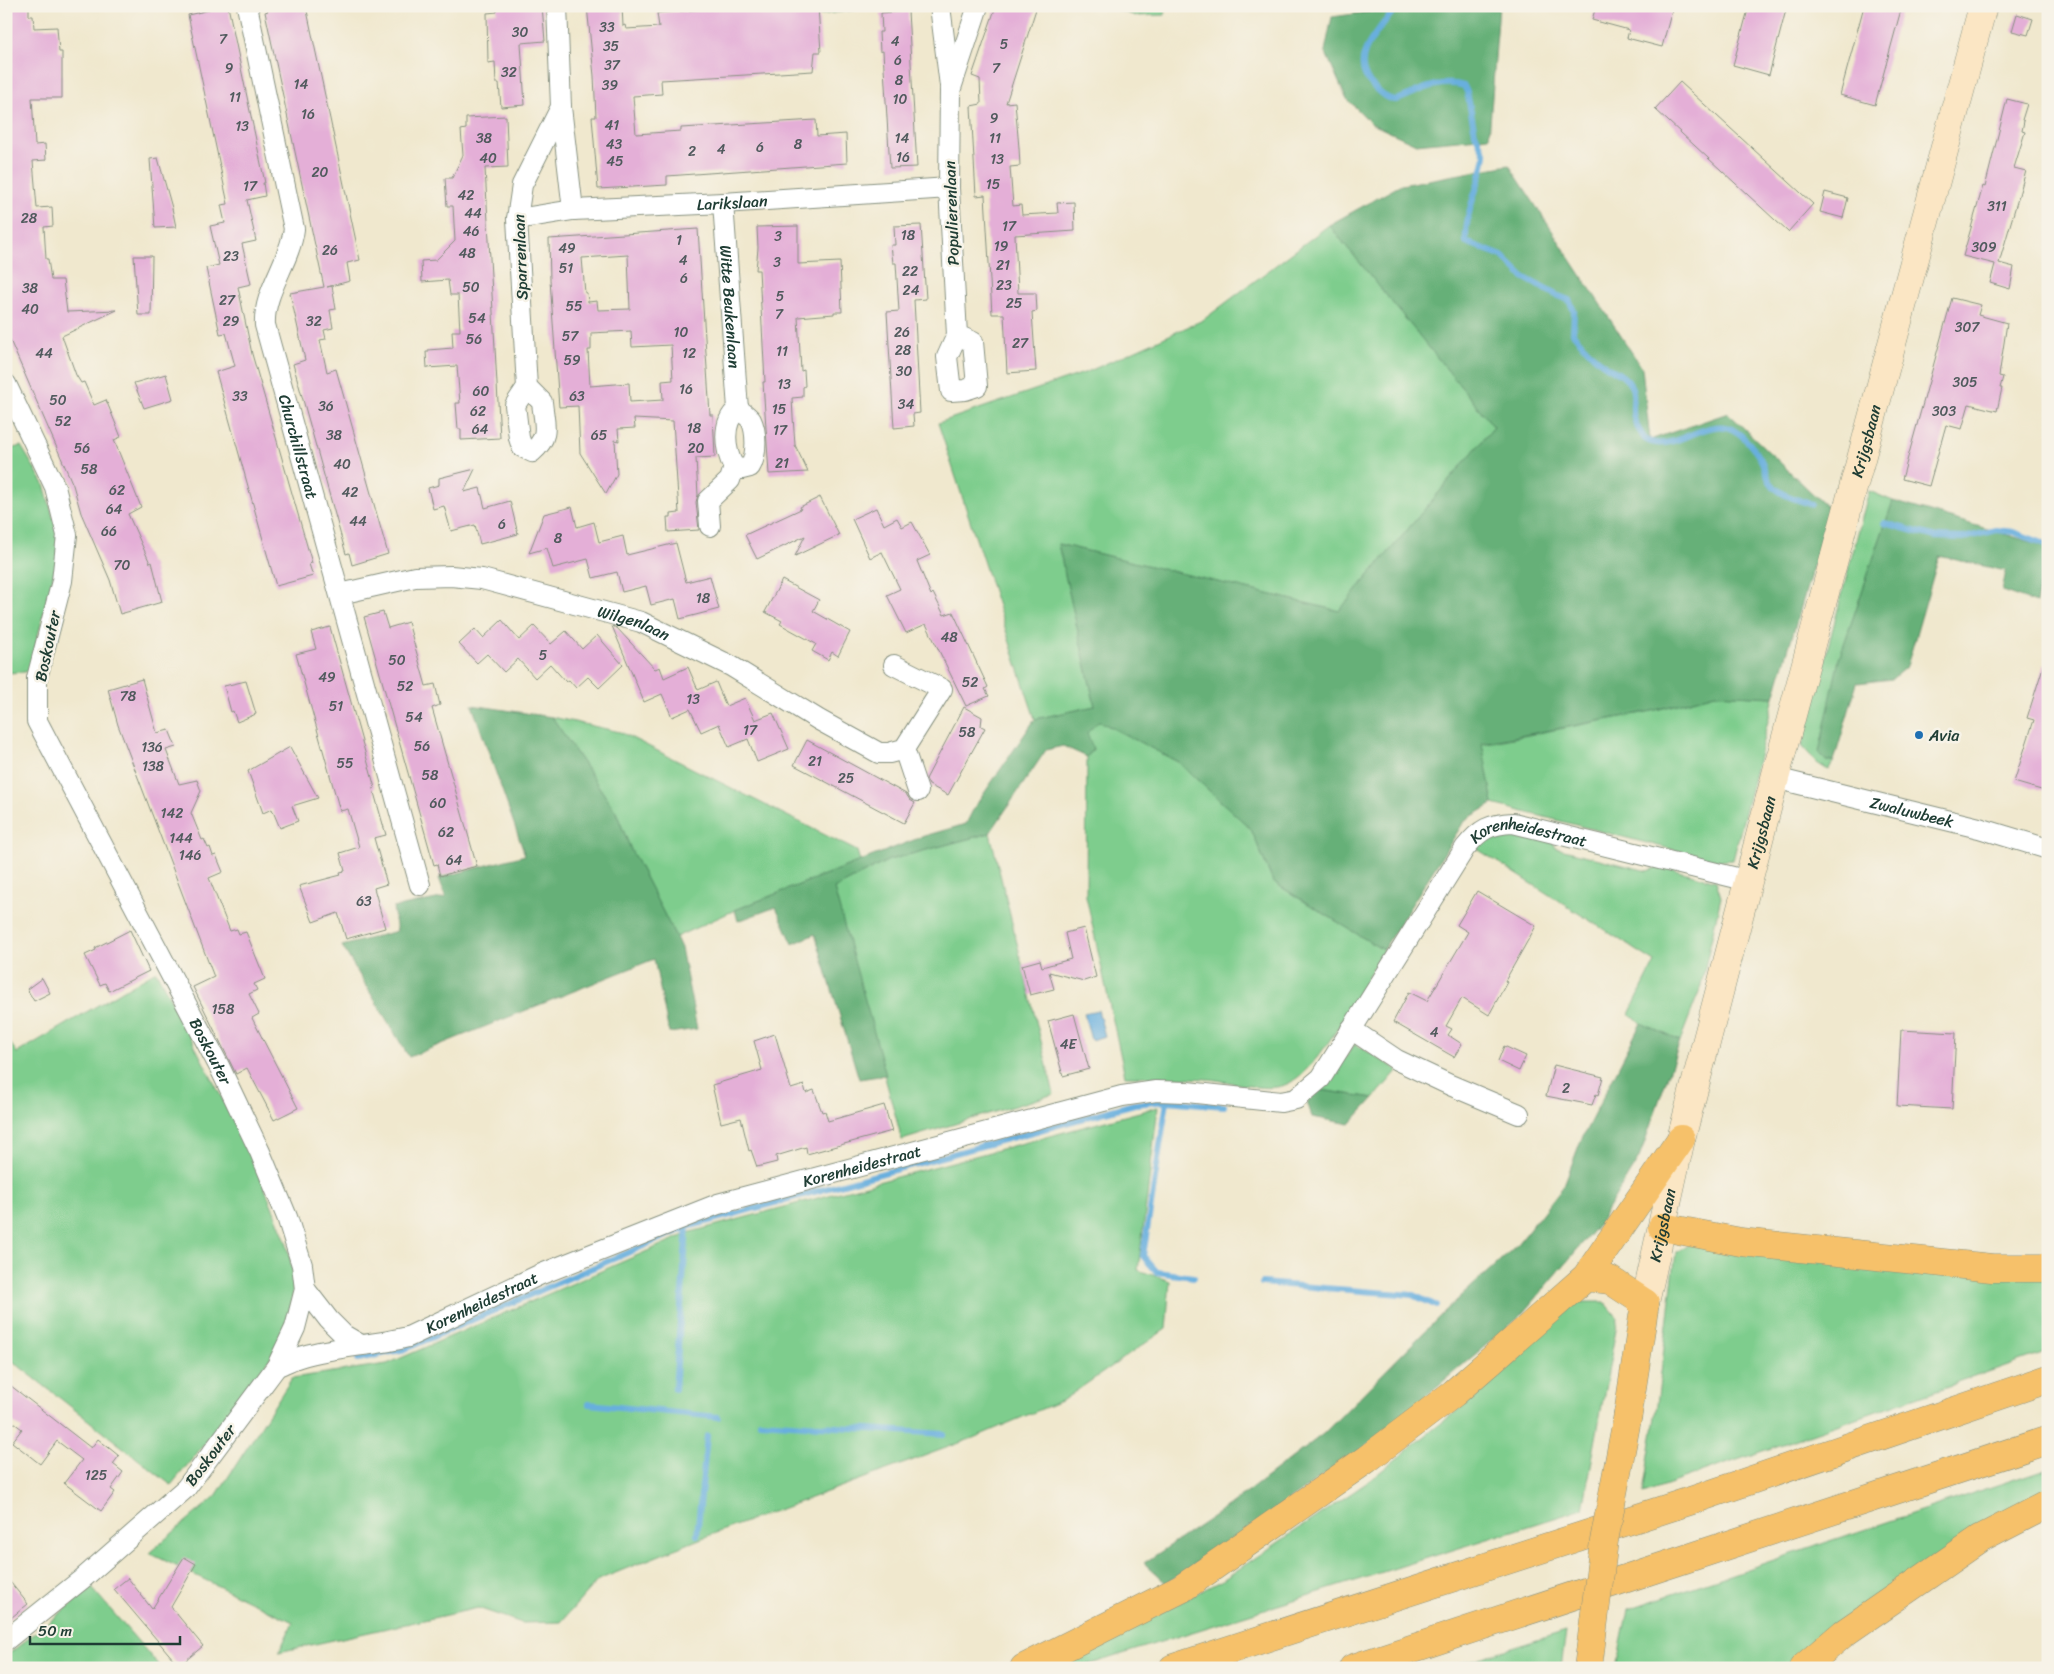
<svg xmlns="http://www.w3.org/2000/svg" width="2054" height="1674" viewBox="0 0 2054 1674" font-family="Sriracha,sans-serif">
	<rect width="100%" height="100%" fill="#f7f3e8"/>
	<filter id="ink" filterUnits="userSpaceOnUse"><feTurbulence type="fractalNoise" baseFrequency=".02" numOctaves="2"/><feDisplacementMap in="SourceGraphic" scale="10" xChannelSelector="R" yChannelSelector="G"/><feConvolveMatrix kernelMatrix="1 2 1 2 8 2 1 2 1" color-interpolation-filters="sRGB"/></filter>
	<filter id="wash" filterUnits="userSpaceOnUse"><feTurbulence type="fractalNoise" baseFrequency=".0096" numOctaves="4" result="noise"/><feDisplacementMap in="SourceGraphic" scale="20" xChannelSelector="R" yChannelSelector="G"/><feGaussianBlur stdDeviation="1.12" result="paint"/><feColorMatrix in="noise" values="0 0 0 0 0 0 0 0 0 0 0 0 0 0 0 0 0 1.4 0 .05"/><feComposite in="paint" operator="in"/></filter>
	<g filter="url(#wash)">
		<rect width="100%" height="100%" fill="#f0e8ce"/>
		<path fill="#7ecd8d" stroke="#4e8560" d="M819,6h63l-63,9z
			M1105,6h60v9l-29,1z
			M1329,225l165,202 -155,184 -281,-67 37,162 -60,13 -97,-296 149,-51 116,-52z
			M21,446l23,38 14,51v22l-29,114 -4,1 -19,1v-223z
			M1869,491l24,10 -54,158 -13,102h8l-6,9 -11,-7 -15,-17z
			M1715,694l59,3 -41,163 -15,1 -225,-57 -11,-60 170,-33z
			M552,717l68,15 237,119 3,10 -125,49 -59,27 -45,-87 -15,-38z
			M1099,721l79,41 73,67 22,53 110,68c-20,34 -63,122 -98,135 -22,8 -56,-5 -79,-6 -27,-2 -54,-2 -81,-3l-39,-180 1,-139 6,-8 -6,-16z
			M1514,827l37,11 5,10 91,23 14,-5 55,15 5,16 -21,92 -20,52 -39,-18 -12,-9 26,-52 -181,-115 6,-7z
			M990,833l64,261 -152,46 -68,-251 55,-29z
			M156,971l96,185 34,85 8,36 -2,24 -9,31 -14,28 -40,54 -58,71 -165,-129v-319l11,16z
			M1355,1044l43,26 -24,28 -53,-8z
			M1158,1107l-20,163 32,11 -4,48 -103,71 -90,38 -271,100 -104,42 -37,42 -39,1 -44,-15 -199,44 14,-30 -144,-69 67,-57 76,-118 95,-14 304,-132z
			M1692,1243l356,34v74l-405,142 14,-89 19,-152z
			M1575,1302h30l13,16 -35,191 -505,159h-23l169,-89 141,-95 124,-99z
			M2048,1468v24l-198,124 -64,52h-170l12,-59z
			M92,1588l69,80h-155v-12z
			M1566,1631l-5,37h-114z"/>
		<path fill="#66b078" stroke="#427656" d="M1378,6h121l-10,131 -73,7 -44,-20 -26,-26 -21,-47 7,-34 44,-6z
			M1509,165l133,203 8,72 78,-27 102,97 -56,187 -59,-3 -63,17 -170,32 11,61 -28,16 -82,130 -110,-68 -22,-53 -73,-67 -79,-41 -12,12 6,16 -6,8 -24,-11 -17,4 -56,83 -101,27 -55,29 52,186 -27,4 -44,-145 -22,10 -17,-37 -38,14 -3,-11 189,-74 42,-12 8,-16 61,-89 60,-13 -37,-162 281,67 155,-184 -165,-202 72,-40z
			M1893,501l155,46 -12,56 -34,-12 4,-20 -67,-15 -32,110 -15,13 -35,4 -23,78h-8l-7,-9 20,-93z
			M472,705l80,12 64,95 15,38 45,87 5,11 16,81 -28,4 -15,-74 -245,98 -67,-111 55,-15 -4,-23 53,-11 -7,-19 86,-23z
			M1641,1023l39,18 -41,117 -42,68 -75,89 -157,132 -129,90 -70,46 -22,-20 85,-57 94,-72 120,-121 76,-70 45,-58 17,-45z
			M1320,1090l54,8 -24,26 -38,-7 -5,-15z"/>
		<path fill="#67afde" stroke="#437689" d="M1098,1010l7,26 -14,4 -7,-27z"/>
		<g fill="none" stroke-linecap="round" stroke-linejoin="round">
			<path stroke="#67afde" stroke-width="6" d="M1392,13c-16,20 -45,48 -19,73 6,6 12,13 22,14 4,0 9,-3 14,-5 17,-8 36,-15 55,-9l3,6 8,41 10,22c-4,30 -21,56 -19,87l36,14 21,21 33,18 13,5 5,11 -1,22c9,10 18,22 29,30 10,8 23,11 29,23 7,12 -5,26 10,47 1,2 2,4 4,6 27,18 63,-26 90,-8 9,5 23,22 27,31 3,7 5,16 9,21 8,12 27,17 40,21
				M1884,523l52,14 28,1 32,-8 17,2 35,13
				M1167,1101l-24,155 14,16 37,5
				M1262,1283l151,12 24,11
				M358,1359l47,-10 282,-122 447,-123 33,-3 57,5
				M675,1389l12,-162
				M589,1404l129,13
				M760,1422l184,12
				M697,1535l10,-99"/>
		</g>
		<g id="blocks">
			<path fill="#e4afd7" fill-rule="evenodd" d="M6,6h23v10h4l1,12 23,-1 2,25h3v46h-30l3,47 10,-1 1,16 -13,1 4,47 15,-1 1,19 -9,1 2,32h2l3,21h12l4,32 50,-2 -55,26 14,39 5,8 3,-1 10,23 12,-5 11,27 4,10 -7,3 27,67 -13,7 22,49 2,-1 10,40 -42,12 -10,-34 -29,-67 -8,-28 -67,-154z
				M208,6h20l37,177h-2l2,13 -18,4 9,41 -14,3 9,40 -13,3 14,67 60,209 -3,1 4,12 -37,10 -60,-214 19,-6 -9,-33 -6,1 -14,-66 13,-3 -9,-39 15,-3 -4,-18 7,-1 -40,-189 21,-5z
				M267,6h39l54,254 -13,3 3,18 -23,6 5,-1 4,23 -6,1 3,18 -9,2 2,9 -6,1 7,32 9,-3 52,185 -36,11 -3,-12 -3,1 -53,-190 12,-4 -15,-67 34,-6 -59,-275 3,-1z
				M497,6h45l3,35 -24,2 4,62 -24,2 -2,-24h-3l-1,-21 -7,1 -1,-50 10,-1z
				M587,6h35l1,20 2,-1 1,4 33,-2 -2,-14 84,-7h77l3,46h-6l-2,19 -152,9 1,14 -29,2 3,38 45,-3v-3l135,-8 1,16 29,-2 1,29 -180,13v9l-69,4 -6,-72h4l-2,-41z
				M996,6h41l-31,97 9,-1 4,46 1,18 -10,1 3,39 8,-1 1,10 36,-2 -1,-10 17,-1 1,29 -60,4 3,58h18l1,18 -5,1 4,59 -29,2 -3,-59h-12l-7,-119 -9,1 -5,-90 10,-2 -1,-25 -8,-3z
				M1596,6h77l-11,41 -35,-9 2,-8 -37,-10z
				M1749,6h38l-18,69 -36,-10z
				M1864,6h38l-27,99 -35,-10z
				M908,11l9,156 -27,1 -7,-117 -3,1 -1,-20h3l-1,-19z
				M2017,14l16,5 -5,16 -16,-4z
				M1680,82l133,122 -25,28 -133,-123z
				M2007,99l20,5 -5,16 2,1 -2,10 3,1 -11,36 12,3 -27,92 15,4 -4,22 -20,-6 5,-19 -32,-8 20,-70 2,1z
				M506,116l2,51 -23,1 15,270 -39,2v-11h-3l-2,-26h4l-3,-37 -30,2 -1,-16h2v-2l25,-2 -1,-17h8l-2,-36h-8l-2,-15 -26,2 -1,-21 15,-1 19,-19 -2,-35h-6l-2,-28h7l11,-23 -2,-25 5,-1v-11z
				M158,158l14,50 4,19 -21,1 -5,-69z
				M1825,192l23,6 -5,20 -23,-6z
				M921,225l5,74 -12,1 6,113 -7,1 1,12 -20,2 -7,-116 12,-1 -3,-48h-3l-2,-18h4l-1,-19z
				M798,226v38l42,-2 2,50h-8v2l-36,3 3,54 3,-1 1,16 -2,1v10l-11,1 1,19 2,28 13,27 -39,2 -6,-92h2l-6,-112h-3l2,-22 -1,-21z
				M698,229l12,186h3l2,42 -19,1 2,37 -2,7 3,28 -31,2 -1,-15h4v-3l8,-1 -6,-92 -39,-2 1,9 -17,1 1,12 -4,-1 2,34 -11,20 -26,-41 -2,-47 -19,1 -9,-127 -1,-41zM628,255l2,54 -32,1 -1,-9 -9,1 -1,-9h-2l-3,-35zM631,331l1,16 39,-2 2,35 -11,1 1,19 -33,2 -1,-19 -39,3 -2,-36h3v-17z
				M134,256h18l-1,59h-13z
				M1952,298l29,7 -3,10 29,8 -8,53 4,1 -3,11h2l-5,23 -28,-7 -7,25 -16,-4 -17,61 -27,-7z
				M166,374l7,25 -29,9 -10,-25z
				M475,469l-11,23 16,-4 5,20 25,-7 8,33 -38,10 -5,-19 -24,6 -7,-25 -11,3 -5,-21 11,-3v-7z
				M820,497l19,38 -44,21 10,-20 -48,23 -12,-24 56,-26 -1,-2z
				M572,507l5,20 17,-5 5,20 24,-6 4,19 49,-12 10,39 24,-6 9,33 -39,10 -5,-20 -24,6 -5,-19 -24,6 -5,-20 -24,6 -5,-19 -35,9 -6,-20 -18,5 15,-39z
				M876,508l8,17 13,-7 5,9 10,-5 18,33 -13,6 14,34 2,-2 11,22 9,-3 35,75 -3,2 4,7 -23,10 -40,-82 -20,9 -19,-38 13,-6 -18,-37 -12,6 -18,-39z
				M782,580l37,20 -6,11 37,21 -12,24 -6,-4 -4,8 -16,-9 4,-7 -36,-20 2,-3 -17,-9z
				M383,612l5,16 20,-6 18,64 9,-2 5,21 -8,3 45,158 -37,10 -3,-12 -3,1 -70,-248z
				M502,620l17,20 15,-14 17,18 15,-13 16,18 15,-14 26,30 -24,23 -11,-11 -12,11 -7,-8 -3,2 -16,-18 -15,14 -17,-19 -14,13 -17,-18 -10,9 -18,-19 16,-15 8,9z
				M612,626l5,2 38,41 5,-2 4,11 24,-11 10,23 18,-8 10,24 19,-8 10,22 18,-7 16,36 -32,13 -9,-23 -19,8 -10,-23 -18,8 -11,-23 -18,8 -10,-23 -18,8z
				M330,627l45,161 -2,1 13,46 -12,3 13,46 -13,4 11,40 -39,11 -8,-26 -25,9 -14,-36 42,-11 -1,-3 5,-1 -5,-18 19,-6 -11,-38 -8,2 -44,-157 20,-5 -5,-17z
				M2044,664h4v128l-34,-10 20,-62 -7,-2z
				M142,679l15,54 12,-3 7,17 -10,3 13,34 18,-4 4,11 -10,22 11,27 2,-1 4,9 2,-1 3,9 3,-1 7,17 -14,6 21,53 7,-2 2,5 7,-2 19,47 -11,5 3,6 -8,4 10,20 -7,4 46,90 -24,12 -27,-52 -11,6 -43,-87 21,-10 -96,-252 -10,-36z
				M246,681l10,33 -19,8 -4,-11 -2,1 -7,-26z
				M964,707l18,10 -1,9 4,2 -37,67 -19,-10 -3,-6z
				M807,740l99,54 4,6 5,3 -11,20 -110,-58z
				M290,747l28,51 -26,8 6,15 -18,7 -8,-19 -9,4 -15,-42z
				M1477,891l59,35 -31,55 2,1 -18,33 -27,-17 -16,28 6,3 -4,6 14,9 -8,13 -61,-35 16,-30 18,9 41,-69 -11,-7z
				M1084,928l12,49 -12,4 -35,-9 5,17 -24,6 -8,-30 18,-5 2,7 29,-8 -6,-26z
				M130,930l19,41 -40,20 -4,-8 -5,2 -15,-30 11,-5 -1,-2z
				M42,978l8,15 -16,8 -7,-12z
				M1074,1014l15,55 -26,7 -15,-55z
				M1901,1030l55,3 -4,76 -55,-3z
				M775,1034l16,55 13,-4 2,8 8,-3 8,22 3,-1 3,10 56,-16 8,26 -85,23 -1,-7 -30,9 1,6 -20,5 -6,-17 -2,1 -8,-33 -20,5 -9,-38 50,-15 -8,-29z
				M1504,1046l22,10 -7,15 -21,-10z
				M1554,1065l49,12 -5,18 -2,-1 -4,11 -46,-9z
				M6,1382l85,66 7,-9 21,17 -6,8 10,8 -12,17 4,3 -14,19 -37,-28 18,-23 -25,-19 -17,23 -28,-22 10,-13 -16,-12z
				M184,1557l12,7 -25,43 32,39 -24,20 -65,-77 14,-11 24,31z
				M6,1577l22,27 -22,18z"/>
		</g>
	</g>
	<g filter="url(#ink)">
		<use href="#blocks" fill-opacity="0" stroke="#889281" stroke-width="1"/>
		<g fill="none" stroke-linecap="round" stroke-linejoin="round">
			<g stroke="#889281" stroke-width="22">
				<g id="street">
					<path id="s1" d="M247,6l47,223c-4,33 -31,63 -29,96l155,560"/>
					<path d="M557,6l4,101 12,103"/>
					<path d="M940,6l10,80"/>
					<path id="s2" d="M723,203l15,206c4,3 10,7 13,11 6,12 6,36 -1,47l-8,2 -8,-2c-9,-16 -13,-45 4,-58"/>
					<path id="s3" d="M517,219l56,-9 150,-7 226,-15"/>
					<path d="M957,335l16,7 4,44 -12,4 -14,1 -4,-34 10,-22 -8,-147 1,-97 28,-85"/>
					<path id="s4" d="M6,384l49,103 12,48 -5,46 -25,97v43l183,347 40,84 27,65 15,48 3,24 -10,39 -18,38 -91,122 -105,92 -75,60"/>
					<path d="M527,387l15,15c2,22 9,34 -10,50l-10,-5 -3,-9 -4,-33 12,-18 -10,-168 5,-34 39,-78"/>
					<path d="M710,526l-2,-25 22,-21 4,-13"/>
					<path id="s5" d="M340,594l75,-17 36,-1 31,3 159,43 90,44 88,54 60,33h10l15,-4 38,-60 -48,-24"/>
					<path d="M904,749l14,42"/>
					<path id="s6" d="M1775,778l204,50 69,21"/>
					<path d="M1351,1029l46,31 53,25 69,29"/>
					<path d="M305,1289l24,31 15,15 17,10"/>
					<path id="s7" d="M277,1366c9,-3 17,-8 26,-10 34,-10 70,-10 105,-19l131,-62 179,-71 404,-108 34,-5 31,1 94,10 15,-3 25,-21 144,-230c15,-19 25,-24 48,-25l236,58"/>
				</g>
			</g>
			<g stroke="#889281" stroke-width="29">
				<g id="secondary">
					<path id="s8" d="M1645,1303l36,-164 94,-361 208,-772"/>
				</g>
			</g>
			<g stroke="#889281" stroke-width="29">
				<path id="primary" d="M1628,1414l17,-111"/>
			</g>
			<g stroke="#889281" stroke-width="29">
				<path id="highway" d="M1662,1227l79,15 251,26h56
					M1586,1277l24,3 35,23
					M1024,1668l157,-79 186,-130 87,-66 132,-116 95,-138
					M1173,1668l520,-168 355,-121
					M1353,1668l695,-228
					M1803,1668l41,-35 136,-94 68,-35"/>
			</g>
			<use href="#street" stroke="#fff" stroke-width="20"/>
			<use href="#secondary" stroke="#fbe6c4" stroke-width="28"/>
			<use href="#primary" stroke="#f6c16b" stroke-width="28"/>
			<use href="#highway" stroke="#f6c16b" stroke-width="28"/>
			<g stroke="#889281" stroke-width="29" stroke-linecap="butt">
				<path id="primary-bridge" d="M1588,1668l16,-127 24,-127"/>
			</g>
			<use href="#primary-bridge" stroke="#f6c16b" stroke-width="28"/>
		</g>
	</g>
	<circle fill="#1f6fb2" stroke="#f7f3e8" stroke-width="2" cx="1919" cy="735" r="5"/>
	<g text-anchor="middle" stroke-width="5" stroke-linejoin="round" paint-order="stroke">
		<g font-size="14" fill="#505a5d">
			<text x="607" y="32">33</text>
			<text x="520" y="37">30</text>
			<text x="223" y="44">7</text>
			<text x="895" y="46">4</text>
			<text x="1004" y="49">5</text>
			<text x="611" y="51">35</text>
			<text x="898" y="65">6</text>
			<text x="612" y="70">37</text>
			<text x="229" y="73">9</text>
			<text x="996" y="73">7</text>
			<text x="509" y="77">32</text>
			<text x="899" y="85">8</text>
			<text x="301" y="89">14</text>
			<text x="610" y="90">39</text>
			<text x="235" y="102">11</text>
			<text x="900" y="104">10</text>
			<text x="308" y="119">16</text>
			<text x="994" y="123">9</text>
			<text x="612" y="130">41</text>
			<text x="242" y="131">13</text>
			<text x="484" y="143">38</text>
			<text x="902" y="143">14</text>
			<text x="995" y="143">11</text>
			<text x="614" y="149">43</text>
			<text x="798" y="149">8</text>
			<text x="760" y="152">6</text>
			<text x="721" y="154">4</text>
			<text x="692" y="156">2</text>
			<text x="903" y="162">16</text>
			<text x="488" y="163">40</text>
			<text x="997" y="164">13</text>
			<text x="615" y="166">45</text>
			<text x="320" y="177">20</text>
			<text x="993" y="189">15</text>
			<text x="250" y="191">17</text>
			<text x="466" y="200">42</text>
			<text x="1997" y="211">311</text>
			<text x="473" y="218">44</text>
			<text x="29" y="223">28</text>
			<text x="1009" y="231">17</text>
			<text x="471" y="236">46</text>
			<text x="908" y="240">18</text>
			<text x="778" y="241">3</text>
			<text x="679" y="245">1</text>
			<text x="1001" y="251">19</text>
			<text x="1984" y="252">309</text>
			<text x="567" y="253">49</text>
			<text x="330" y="255">26</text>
			<text x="467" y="258">48</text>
			<text x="231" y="261">23</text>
			<text x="683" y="265">4</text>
			<text x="777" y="267">3</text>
			<text x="1003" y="270">21</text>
			<text x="566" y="273">51</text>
			<text x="910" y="276">22</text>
			<text x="684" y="283">6</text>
			<text x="1004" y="290">23</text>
			<text x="471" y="292">50</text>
			<text x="30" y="293">38</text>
			<text x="911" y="295">24</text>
			<text x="780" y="301">5</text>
			<text x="227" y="305">27</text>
			<text x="1014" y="308">25</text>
			<text x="574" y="311">55</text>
			<text x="30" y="314">40</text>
			<text x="779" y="319">7</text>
			<text x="477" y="323">54</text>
			<text x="231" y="326">29</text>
			<text x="314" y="326">32</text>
			<text x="1967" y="332">307</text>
			<text x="681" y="337">10</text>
			<text x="902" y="337">26</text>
			<text x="570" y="341">57</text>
			<text x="474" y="344">56</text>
			<text x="1020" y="348">27</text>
			<text x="903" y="355">28</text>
			<text x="782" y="356">11</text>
			<text x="44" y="358">44</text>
			<text x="689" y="358">12</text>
			<text x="572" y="365">59</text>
			<text x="904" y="376">30</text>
			<text x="1965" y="387">305</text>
			<text x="784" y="389">13</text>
			<text x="686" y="394">16</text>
			<text x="481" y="396">60</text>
			<text x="240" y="401">33</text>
			<text x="577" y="401">63</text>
			<text x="58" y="405">50</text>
			<text x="906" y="409">34</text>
			<text x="326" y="411">36</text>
			<text x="779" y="414">15</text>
			<text x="478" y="416">62</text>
			<text x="1944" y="416">303</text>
			<text x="63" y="426">52</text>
			<text x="694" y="433">18</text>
			<text x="480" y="434">64</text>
			<text x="780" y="435">17</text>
			<text x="334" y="440">38</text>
			<text x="599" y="440">65</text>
			<text x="82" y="453">56</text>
			<text x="696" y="453">20</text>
			<text x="782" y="468">21</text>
			<text x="342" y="469">40</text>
			<text x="89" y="474">58</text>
			<text x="117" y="495">62</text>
			<text x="350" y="497">42</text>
			<text x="114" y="514">64</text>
			<text x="358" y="526">44</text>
			<text x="502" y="529">6</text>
			<text x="109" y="536">66</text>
			<text x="558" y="543">8</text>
			<text x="122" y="570">70</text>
			<text x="703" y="603">18</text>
			<text x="949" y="642">48</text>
			<text x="543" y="660">5</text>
			<text x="397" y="665">50</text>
			<text x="327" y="682">49</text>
			<text x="970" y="687">52</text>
			<text x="405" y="691">52</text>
			<text x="128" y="701">78</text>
			<text x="693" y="704">13</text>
			<text x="336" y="711">51</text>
			<text x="414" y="722">54</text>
			<text x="750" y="735">17</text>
			<text x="967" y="737">58</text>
			<text x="422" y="751">56</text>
			<text x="152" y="752">136</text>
			<text x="815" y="766">21</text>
			<text x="345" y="768">55</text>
			<text x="153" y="771">138</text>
			<text x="430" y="780">58</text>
			<text x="846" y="783">25</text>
			<text x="438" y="808">60</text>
			<text x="172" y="818">142</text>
			<text x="446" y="837">62</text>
			<text x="181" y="843">144</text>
			<text x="190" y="860">146</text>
			<text x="454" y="865">64</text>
			<text x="364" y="906">63</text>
			<text x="223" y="1014">158</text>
			<text x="1434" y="1037">4</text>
			<text x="1068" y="1049">4E</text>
			<text x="1566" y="1093">2</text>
			<text x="96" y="1480">125</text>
		</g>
		<g font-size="16" fill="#1f3d34" stroke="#f7f3e8">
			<text dy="6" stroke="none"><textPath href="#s3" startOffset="216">Larikslaan</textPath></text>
			<text transform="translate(951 213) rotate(-92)" y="6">Populierenlaan</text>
			<text transform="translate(520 257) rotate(-92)" y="6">Sparrenlaan</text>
			<text dy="6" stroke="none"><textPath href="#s2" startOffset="104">Witte Beukenlaan</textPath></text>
			<text dy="6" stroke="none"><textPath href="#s8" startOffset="890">Krijgsbaan</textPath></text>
			<text dy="6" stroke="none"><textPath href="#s1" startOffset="455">Churchillstraat</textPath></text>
			<text dy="6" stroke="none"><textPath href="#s5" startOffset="302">Wilgenlaan</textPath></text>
			<text transform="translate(47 646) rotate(-78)" y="6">Boskouter</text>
			<text dy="6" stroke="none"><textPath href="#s6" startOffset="141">Zwaluwbeek</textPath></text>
			<text dy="6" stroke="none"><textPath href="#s8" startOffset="485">Krijgsbaan</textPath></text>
			<text dy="6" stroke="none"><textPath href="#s7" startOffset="1441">Korenheidestraat</textPath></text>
			<text dy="6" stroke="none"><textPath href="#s4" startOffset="726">Boskouter</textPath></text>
			<text dy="6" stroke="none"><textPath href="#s7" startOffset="621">Korenheidestraat</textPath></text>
			<text dy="6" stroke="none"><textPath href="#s8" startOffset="80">Krijgsbaan</textPath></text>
			<text dy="6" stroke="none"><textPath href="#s7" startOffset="216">Korenheidestraat</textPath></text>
			<text transform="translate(210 1455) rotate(-53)" y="6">Boskouter</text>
		</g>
		<g font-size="16" fill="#1f3d34" stroke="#f7f3e8" text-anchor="start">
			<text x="1929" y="741">Avia</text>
		</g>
	</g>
	<rect width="2054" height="1674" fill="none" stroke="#f7f3e8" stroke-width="25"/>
	<path d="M30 1636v8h150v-8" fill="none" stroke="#1f3d34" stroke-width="2.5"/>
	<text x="38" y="1636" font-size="15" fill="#1f3d34" stroke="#f7f3e8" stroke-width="4" paint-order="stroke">50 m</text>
</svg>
